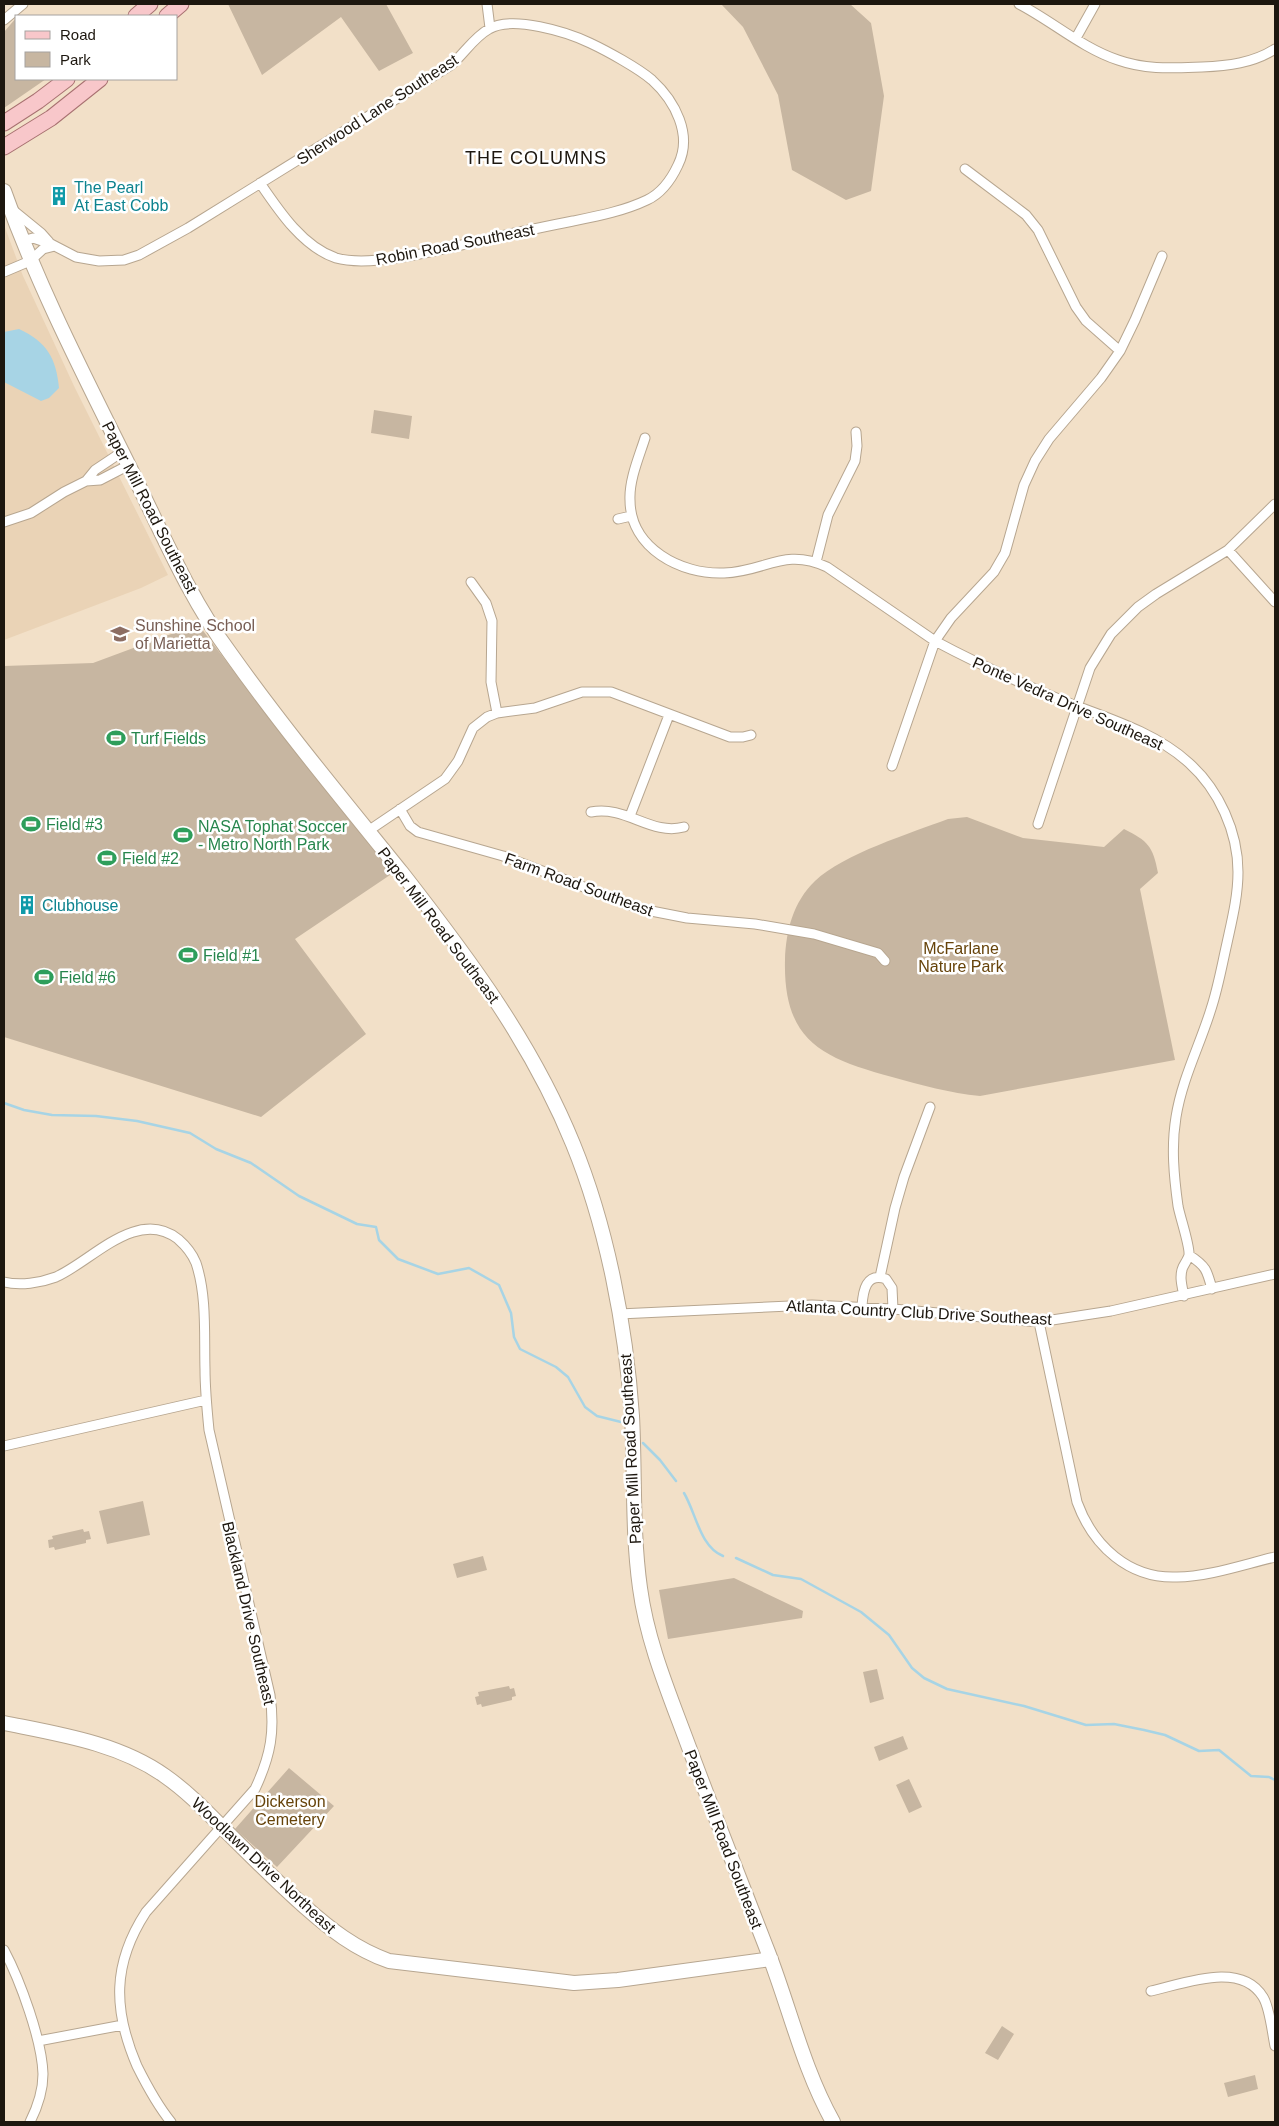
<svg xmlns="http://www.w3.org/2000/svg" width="1279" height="2126" viewBox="0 0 1279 2126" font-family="Helvetica,sans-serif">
	<rect width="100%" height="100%" fill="#f2e0c8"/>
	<path fill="#ead3b6" d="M4,225l19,51 51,110 94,189 -27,13 -137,52z"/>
	<path fill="#c7b6a1" d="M228,4h158l27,49 -34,18 -38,-54 -79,58z
		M721,4h129l21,19 13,73 -13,95 -25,9 -54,-30 -14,-75 -35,-68z
		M16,18v61h30l-42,29v-76z
		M374,410l38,6 -3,23 -38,-6z
		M198,624l101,133 94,116 -98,66 71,95 -105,83 -257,-80v-371l89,-3z
		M967,817l56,21 81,9 20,-18c24,12 29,17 34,44l-18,16 35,171 -195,36c-30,-3 -59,-11 -88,-19 -70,-19 -109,-36 -107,-117 1,-29 8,-58 30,-79 28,-27 96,-48 133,-62z
		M143,1501l7,34 -43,9 -8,-33z
		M83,1529l1,3 5,-1 2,8 -5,1v3l-31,7 -1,-3 -5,1 -1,-8 5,-1 -1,-3z
		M483,1556l4,14 -30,8 -4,-14z
		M734,1578l69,33 -1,7 -134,21 -9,-49z
		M877,1669l7,30 -14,4 -7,-31z
		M509,1686l1,3 4,-1 2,8 -4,1v3l-30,7 -1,-3 -4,1 -2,-8 4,-1 -1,-4z
		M903,1736l5,13 -29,12 -5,-14z
		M289,1768l45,38 -57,61 -42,-38z
		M909,1779l13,28 -13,6 -13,-28z
		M1002,2026l12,8 -16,26 -13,-7z
		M1255,2075l3,14 -30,8 -4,-14z"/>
	<path fill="#a7d4e5" d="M19,329c28,13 37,29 40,59l-10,10 -8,3 -37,-19v-50z"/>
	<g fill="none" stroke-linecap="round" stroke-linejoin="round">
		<path stroke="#a7d4e5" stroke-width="2.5" d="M4,1103l20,7 28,5 44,1 41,5 53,12 26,16 35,14 48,33 58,28 19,3 3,13 19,19 40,15 31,-6 30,17 12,28 3,24 6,12 36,18 12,10 17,30 12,9 24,6
			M643,1443l17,17 16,21
			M684,1493c12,20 16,54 39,63
			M736,1558l37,17 28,4 60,33 28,23 23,33 12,10 23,11 77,17 62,19 28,-1 30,6 21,5 34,16 20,-1 32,26 18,1 6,3"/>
		<g stroke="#b7a690" stroke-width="11">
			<path id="street" d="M487,4l3,24
				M1019,4c33,17 63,44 99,56 28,10 55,8 84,7 26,-1 51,-4 73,-18
				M4,20l19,-16
				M1076,38l19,-34
				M965,169l61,46 12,15 38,77 10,14 34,30
				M14,211l27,22 8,9
				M22,241l11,-3 18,6 25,13 23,4 25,-1 15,-5 49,-27 263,-163c13,-11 23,-28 38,-36 23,-14 78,3 101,14 17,8 48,25 62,37 23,21 41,55 26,85 -7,15 -16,28 -31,35 -23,11 -49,16 -74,21 -26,5 -52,11 -78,16 -40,9 -121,32 -159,21 -33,-11 -57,-47 -76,-75
				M4,272l26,-11 13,-12 12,-3
				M645,438c-6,19 -16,42 -15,62 0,48 51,75 94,73 41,-1 60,-26 103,-6l108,74c41,22 83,41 126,59 43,17 93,31 128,63 30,27 49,69 49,109 0,24 -6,48 -11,71 -5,22 -9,45 -16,66 -11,36 -29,70 -35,108 -5,30 -2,60 2,89 2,11 12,40 11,49 -1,4 -4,8 -6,12 -4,9 -1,19 1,29
				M86,481l9,-11 27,-18
				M618,519l13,-3
				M4,522l27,-9 33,-21 22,-11 14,-1 29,-15
				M1228,550l47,52
				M816,562l12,-47 27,-54 2,-15 -1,-14
				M471,582l15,21 6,18 -1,61 6,31
				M892,766l43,-125 16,-23 43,-46 11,-19 19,-68 11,-24 14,-22 52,-61 19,-27 15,-31 27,-64
				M400,809l10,17 8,6 85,24 138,53 46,9 68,6 59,10 64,19 7,8
				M591,812c35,-7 60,24 93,15
				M630,816l39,-101
				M1038,824l52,-156 21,-34 27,-27 18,-13 72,-44 47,-46
				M368,831l77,-52 13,-18 15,-33 14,-11 10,-4 38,-5 47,-16h29l119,45h13l8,-2
				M1189,1255c17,11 18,15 23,34
				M880,1277l15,-69 9,-31 26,-70
				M4,1282c16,4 36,1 52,-5 36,-16 81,-70 122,-38 8,7 14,14 18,24 11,33 8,72 9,106 0,21 2,41 4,61l61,265c5,36 1,60 -15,94l-109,123c-34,52 -33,98 -9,154 10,20 20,39 34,56
				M862,1306c1,-15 4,-34 24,-27l6,9 1,21
				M619,1314l193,-9 81,4 146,13 72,-11 164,-37
				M1039,1322l38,180c16,44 52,77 100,75 31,0 68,-13 98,-20
				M4,1446l202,-46
				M4,1950c16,30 38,90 39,124 0,16 -6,34 -13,48
				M1151,1991c32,-7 90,-31 112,6 7,11 9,35 12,49
				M38,2041l85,-16"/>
		</g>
		<g stroke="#b7a690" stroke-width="16">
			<path id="secondary" d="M4,191c35,98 83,190 129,283 30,61 57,125 97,179 54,76 114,148 172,220 67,86 130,170 171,271 34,83 53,183 59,272 3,57 0,115 8,172 7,53 28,103 47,154 26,70 54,140 81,210 22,57 35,116 65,170
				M4,1723c54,11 115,20 161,53 23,16 42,36 62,56 25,25 50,50 77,74 26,23 51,43 85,55l185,22 44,-3 153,-21"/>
		</g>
		<g stroke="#a87171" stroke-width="17">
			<path id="primary" d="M136,16l14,-12
				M167,16l14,-12
				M4,123l34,-22 29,-22
				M4,147l47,-29 49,-39"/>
		</g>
		<use href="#street" stroke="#fff" stroke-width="9"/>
		<use href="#secondary" stroke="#fff" stroke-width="14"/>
		<use href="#primary" stroke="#f8c7ca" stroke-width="15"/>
	</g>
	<defs>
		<g id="building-bare" transform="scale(1.5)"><path d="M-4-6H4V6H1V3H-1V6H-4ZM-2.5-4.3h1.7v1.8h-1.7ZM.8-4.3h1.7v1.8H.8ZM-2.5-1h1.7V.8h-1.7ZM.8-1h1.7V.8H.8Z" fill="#0f9aa8" stroke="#fff" stroke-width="2.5" paint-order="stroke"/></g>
		<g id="school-bare" transform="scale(1.5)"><path d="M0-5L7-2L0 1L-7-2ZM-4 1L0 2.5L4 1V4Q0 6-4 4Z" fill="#8d6e63" stroke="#fff" stroke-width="2.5" paint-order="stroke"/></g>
		<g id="stadium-bare" transform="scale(1.5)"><path d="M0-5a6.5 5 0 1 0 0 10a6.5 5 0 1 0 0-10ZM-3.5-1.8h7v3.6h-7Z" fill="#2e9e5b" stroke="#fff" stroke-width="2.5" paint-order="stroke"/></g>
	</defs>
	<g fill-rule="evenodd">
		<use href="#building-bare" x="59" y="196"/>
		<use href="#school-bare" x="120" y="634"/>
		<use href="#stadium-bare" x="116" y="738"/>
		<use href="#stadium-bare" x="31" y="824"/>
		<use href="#stadium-bare" x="183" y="835"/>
		<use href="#stadium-bare" x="107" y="858"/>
		<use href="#building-bare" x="27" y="905"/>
		<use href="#stadium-bare" x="188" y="955"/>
		<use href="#stadium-bare" x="44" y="977"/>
	</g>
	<g text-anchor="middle" stroke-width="5" stroke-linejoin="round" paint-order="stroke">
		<g font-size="16" fill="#1d170f" stroke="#fff">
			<text transform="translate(377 109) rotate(-33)" y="6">Sherwood Lane Southeast</text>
			<text transform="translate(455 244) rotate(-11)" y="6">Robin Road Southeast</text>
			<text transform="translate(150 507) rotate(63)" y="6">Paper Mill Road Southeast</text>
			<text transform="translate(1068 703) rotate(24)" y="6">Ponte Vedra Drive Southeast</text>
			<text transform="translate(579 884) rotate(20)" y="6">Farm Road Southeast</text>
			<text transform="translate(439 925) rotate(53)" y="6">Paper Mill Road Southeast</text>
			<text transform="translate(919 1312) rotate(3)" y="6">Atlanta Country Club Drive Southeast</text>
			<text transform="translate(630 1449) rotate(-93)" y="6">Paper Mill Road Southeast</text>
			<text transform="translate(249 1613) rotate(77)" y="6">Blackland Drive Southeast</text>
			<text transform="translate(724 1839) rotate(69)" y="6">Paper Mill Road Southeast</text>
			<text transform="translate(264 1865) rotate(43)" y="6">Woodlawn Drive Northeast</text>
		</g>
		<g font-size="16" fill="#0d838f" stroke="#fff" text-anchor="start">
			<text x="74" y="193">The Pearl<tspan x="74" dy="18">At East Cobb</tspan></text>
			<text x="42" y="911">Clubhouse</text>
		</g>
		<g font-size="16" fill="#785e54" stroke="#fff" text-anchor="start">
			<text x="135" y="631">Sunshine School<tspan x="135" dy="18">of Marietta</tspan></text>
		</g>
		<g font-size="16" fill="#27864d" stroke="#fff" text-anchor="start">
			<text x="131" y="744">Turf Fields</text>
			<text x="46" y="830">Field #3</text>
			<text x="198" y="832">NASA Tophat Soccer<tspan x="198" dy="18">- Metro North Park</tspan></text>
			<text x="122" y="864">Field #2</text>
			<text x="203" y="961">Field #1</text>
			<text x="59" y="983">Field #6</text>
		</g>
		<g font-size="16" fill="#66430a" stroke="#fff">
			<text x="961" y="954">McFarlane<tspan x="961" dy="18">Nature Park</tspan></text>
			<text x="290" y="1807">Dickerson<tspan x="290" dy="18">Cemetery</tspan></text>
		</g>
		<g font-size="18" letter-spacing="1" fill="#1d170f" stroke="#fff">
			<text x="536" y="164">THE COLUMNS</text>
		</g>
	</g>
	<rect width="1279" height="2126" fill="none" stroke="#1d170f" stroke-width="10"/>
	<rect x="15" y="15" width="162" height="65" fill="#ffffff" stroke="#a5a29f"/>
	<rect x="25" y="31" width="25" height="8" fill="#f8c7ca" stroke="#a5a29f"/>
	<text x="60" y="40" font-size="15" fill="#1d170f">Road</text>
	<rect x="25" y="52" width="25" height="15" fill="#c7b6a1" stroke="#a5a29f"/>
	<text x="60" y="65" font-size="15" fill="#1d170f">Park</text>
</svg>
